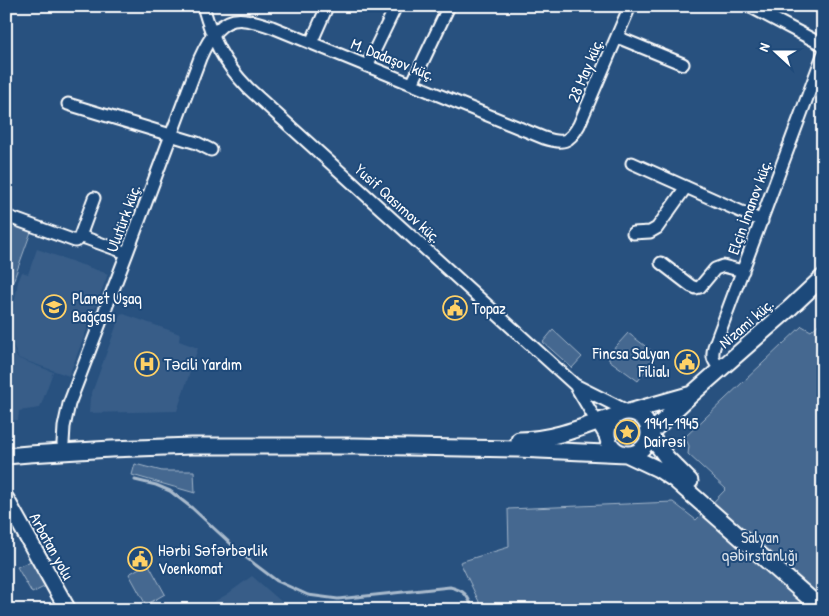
<svg xmlns="http://www.w3.org/2000/svg" width="829" height="616" viewBox="0 0 829 616" font-family="'Patrick Hand',sans-serif">
	<rect width="100%" height="100%" fill="#28517f"/>
	<filter id="ink" filterUnits="userSpaceOnUse"><feTurbulence type="fractalNoise" baseFrequency=".02" numOctaves="2"/><feDisplacementMap in="SourceGraphic" scale="10" xChannelSelector="R" yChannelSelector="G"/><feConvolveMatrix kernelMatrix="1 2 1 2 8 2 1 2 1" color-interpolation-filters="sRGB"/></filter>
	<g filter="url(#ink)">
		<path fill="#375d88" d="M37,249l71,25 -39,102 -51,-18 -9,-26 9,-50 4,-10 6,2z
			M6,290l9,3 -8,39 10,26 36,14 -13,36 -21,3 -1,9 -12,1z
			M121,313l59,21 -1,7 19,7 -21,63 -88,2 1,-15z
			M252,576l39,34h-92l27,-15z"/>
		<path fill="#446890" stroke="#a2b4c8" d="M6,220l26,9 -22,61 -4,-2z
			M823,320v290h-340l-23,-48 49,-15 -1,-38 165,-7 23,18 30,-31 -38,-35 1,-8 -4,-9 117,-111 9,5z
			M553,330l29,27 -10,11 -29,-26z
			M628,333l29,22 -19,26 -29,-21 -1,-5z
			M615 433a13 13 0 1 1 26 0a13 13 0 1 1-26 0Z
			M135,464l27,7h32l1,22 -63,-18z
			M31,561l15,25 -14,7 -15,-26z
			M148,563l17,31 -19,11 -17,-31z"/>
		<g fill="none" stroke-linecap="round" stroke-linejoin="round">
			<path stroke="#aabbcd" stroke-width="3" d="M135,480l21,5 14,6 22,17 52,48 33,25 31,14 30,4 112,-12c16,4 17,8 24,23"/>
			<g stroke="#fff" stroke-width="15">
				<path id="minor" d="M203,6c10,35 19,55 45,82l327,297
					M749,6l74,39
					M617,37l66,27
					M311,43l15,-34
					M367,66l29,-60
					M412,84l37,-78
					M68,104l129,39 14,7
					M632,163l130,58
					M6,216l69,25 3,-1 2,-4 14,-38
					M633,233l17,-1 7,-4 29,-41
					M80,236l47,17
					M661,263l30,23 5,2 4,-1 15,-18 8,-3 20,5
					M720,369c-6,-8 -9,-11 -6,-22l109,-292
					M63,443l1,-16 5,-23 58,-151 73,-195c8,-18 21,-42 45,-38 9,1 18,4 27,7l272,111c19,6 25,5 35,-13l51,-119
					M610,444l-35,-59 54,27"/>
			</g>
			<g stroke="#fff" stroke-width="19">
				<path id="major" d="M692,394l98,-86 33,-31
					M629,412l63,-18 -43,40 18,24 23,23
					M607 433a21 21 0 1 1 42 0a21 21 0 1 1-42 0Z
					M519,440c34,0 66,-14 98,-25
					M6,456l23,-2 82,-5 80,-3h164l163,3 108,5 32,15 17,11 148,130
					M6,499l62,111"/>
			</g>
			<use href="#minor" stroke="#1f4a7a" stroke-width="11"/>
			<use href="#major" stroke="#1f4a7a" stroke-width="15"/>
		</g>
	</g>
	<defs>
		<g id="school-ring" transform="scale(1.25)"><circle r="9.5" fill="#1f4a7a" stroke="#ffd166" stroke-width="1.5"/><path d="M0-5L7-2L0 1L-7-2ZM-4 1L0 2.5L4 1V4Q0 6-4 4Z" fill="#ffd166"/></g>
		<g id="civic-ring" transform="scale(1.25)"><circle r="9.5" fill="#1f4a7a" stroke="#ffd166" stroke-width="1.5"/><path d="M-.6-6.5H3V-4.5H.6V-3L4-1V1h2V6H-6V1h2V-1L-.6-3ZM-1.2 2.5V6h2.4V2.5Z" fill="#ffd166"/></g>
		<g id="hospital-ring" transform="scale(1.25)"><circle r="9.5" fill="#1f4a7a" stroke="#ffd166" stroke-width="1.5"/><path d="M-5-5h3v3.5h4V-5h3V5h-3V1.5h-4V5h-3Z" fill="#ffd166"/></g>
		<g id="sight-ring" transform="scale(1.25)"><circle r="9.5" fill="#1f4a7a" stroke="#ffd166" stroke-width="1.5"/><path d="M0-6L1.8-2.2L6-1.7L2.9 1.2L3.7 5.4L0 3.3L-3.7 5.4L-2.9 1.2L-6-1.7L-1.8-2.2Z" fill="#ffd166"/></g>
	</defs>
	<g fill-rule="evenodd">
		<use href="#school-ring" x="54" y="307"/>
		<use href="#civic-ring" x="455" y="308"/>
		<use href="#civic-ring" x="687" y="362"/>
		<use href="#hospital-ring" x="147" y="364"/>
		<use href="#sight-ring" x="627" y="432"/>
		<use href="#civic-ring" x="140" y="559"/>
	</g>
	<g text-anchor="middle" stroke-width="4" stroke-linejoin="round" paint-order="stroke">
		<g font-size="16" fill="#fff" stroke="#1f4a7a">
			<text transform="translate(393 59) rotate(22)" y="6">M. Dadaşov küç.</text>
			<text transform="translate(585 70) rotate(-67)" y="6">28 May küç.</text>
			<text transform="translate(398 203) rotate(42)" y="6">Yusif Qasımov küç.</text>
			<text transform="translate(749 207) rotate(-70)" y="6">Elçin İmanov küç.</text>
			<text transform="translate(123 218) rotate(-70)" y="6">Ulutürk küç.</text>
			<text transform="translate(746 323) rotate(-41)" y="6">Nizami küç.</text>
			<text transform="translate(52 546) rotate(61)" y="6">Arbatan yolu</text>
		</g>
		<g font-size="16" fill="#fff" stroke="#1f4a7a" text-anchor="start">
			<text x="72" y="304">Planet Uşaq<tspan x="72" dy="18">Bağçası</tspan></text>
			<text x="472" y="314">Topaz</text>
			<text x="670" y="359" text-anchor="end">Fincsa Salyan<tspan x="670" dy="18">Filialı</tspan></text>
			<text x="164" y="370">Təcili Yardım</text>
			<text x="644" y="429">1941-1945<tspan x="644" dy="18">Dairəsi</tspan></text>
			<text x="158" y="556">Hərbi Səfərbərlik<tspan x="158" dy="18">Voenkomat</tspan></text>
		</g>
		<g font-size="16" fill="#dae1e9" stroke="#1f4a7a">
			<text x="760" y="543">Salyan<tspan x="760" dy="18">qəbirstanlığı</tspan></text>
		</g>
	</g>
	<rect width="829" height="616" fill="none" stroke="#1f4a7a" stroke-width="25"/>
	<rect x="12" y="12" width="804" height="591" fill="none" stroke="#fff" stroke-width="2" filter="url(#ink)"/>
	<g transform="translate(776 52) rotate(291)" stroke="#1f4a7a" stroke-width="4" paint-order="stroke">
	<path d="M0-4L9 19L0 12L-9 19Z" fill="#ffffff"/>
	<text y="-8" font-size="14" font-weight="bold" text-anchor="middle" fill="#ffffff">N</text>
	</g>
</svg>
